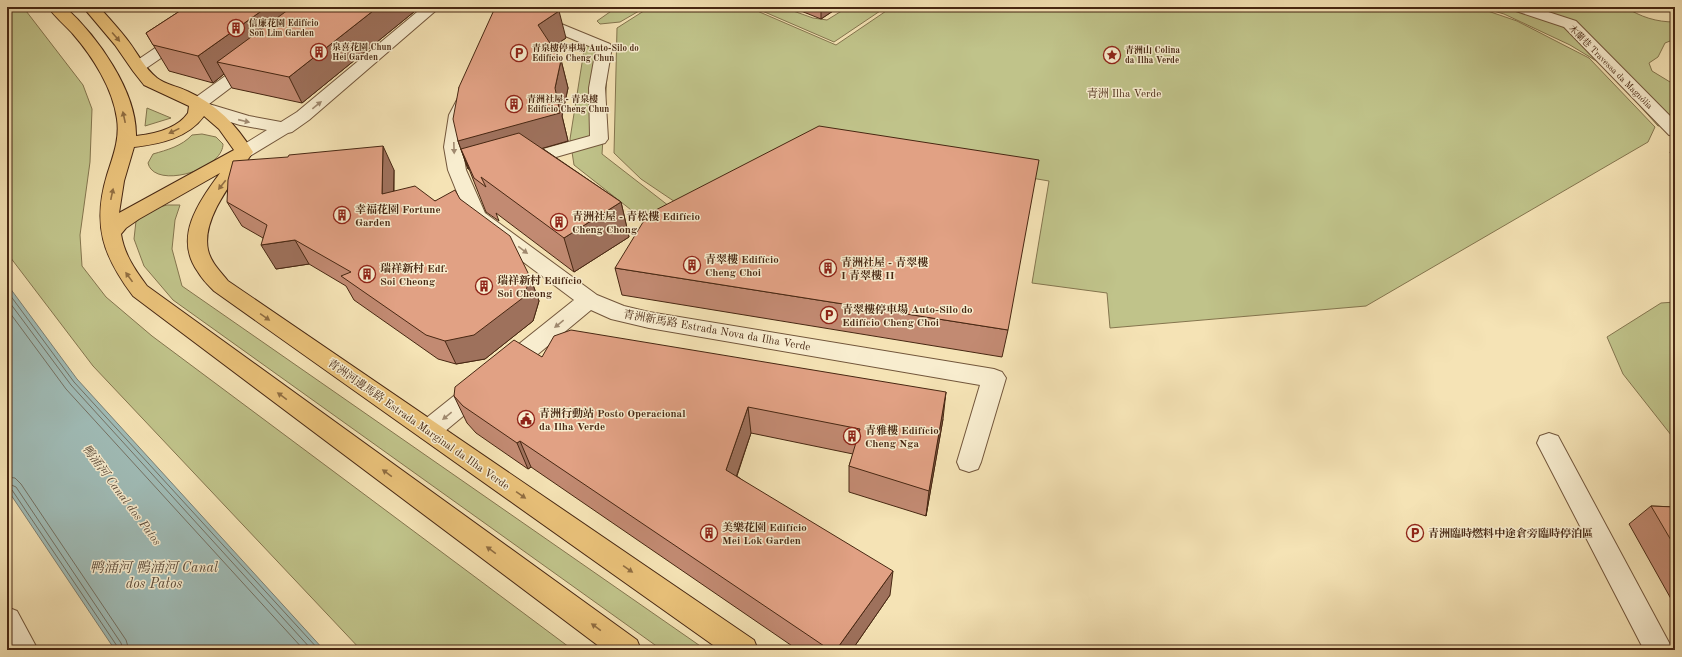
<svg xmlns="http://www.w3.org/2000/svg" width="1682" height="657" viewBox="0 0 1682 657" font-family="'Old Standard TT','Noto Serif SC',serif">
	<rect width="100%" height="100%" fill="#f5e3b5"/>
	<filter id="stains"><feTurbulence type="fractalNoise" baseFrequency=".005" numOctaves="4"/><feColorMatrix values="0 0 0 0 .2 0 0 0 0 .09 0 0 0 0 .02 0 0 0 .5 -.17"/></filter>
	<radialGradient id="worn" r=".72"><stop offset=".6" stop-color="#630" stop-opacity="0"/><stop offset="1" stop-color="#630" stop-opacity=".3"/></radialGradient>
	<path fill="#c0c38a" stroke="#84754e" d="M9,7h14l60,78 9,24 -2,53 -10,73 2,31 24,31 46,39 421,314h-212l-268,-284 -86,-113v-245z
		M617,7h29l-26,15 -20,2 -3,-3z
		M650,7h98l88,38 56,-38h584l41,14 72,37 66,69 -7,15 -282,164 -256,22 -3,-35 -75,-10 17,-102 -153,-26 -209,55 -46,-31 -27,-26 3,-125z
		M753,7h29l31,11 14,2 21,-13h38l-52,35z
		M1480,7h145c16,10 31,15 50,15v17l-10,4 -7,14 -9,6 3,8 23,14v38l-17,3 -55,-61 -33,-20 -66,-31z
		M609,43l-7,111 76,59 -24,15 -80,-63 -4,-26 15,-95z
		M147,108l24,10 -26,8z
		M202,134l14,3 7,7c0,26 -69,46 -75,19l5,-9c14,-4 29,-8 39,-19z
		M167,205h13l-5,15 -3,29 10,37 524,364h-44l-489,-350 -29,-34 -10,-27 2,-18 17,-12z
		M1675,302v138l-52,-66 -16,-37 54,-34z"/>
	<path fill="#a0bcb7" stroke="#7c8075" d="M7,284l70,95 247,271h-209l-108,-161z"/>
	<g fill="none" stroke-linecap="round" stroke-linejoin="round">
		<path stroke="#747264" stroke-width="1" d="M7,291l67,91 245,268
			M7,299l64,86 241,265
			M7,309l59,80 238,261
			M7,477l8,1 6,6 105,156 3,10
			M7,483l9,4 105,156 2,7
			M7,488l5,2 105,156 1,4"/>
		<g stroke="#72563b" stroke-width="2">
			<path id="minor" d="M216,7h18l-3,3 -86,59 -6,2 -6,-2 -2,-3 2,-3z
				M423,7h17l-131,113 -17,12 -4,1 -38,23 -6,2 -6,-2 -3,-4 3,-4 29,-18 -27,-5 -39,-12 -3,-4 -6,-1 -3,-4 3,-4 54,-39 6,-2 6,2 2,3 -2,3 -49,37 40,12 32,6 16,-10z
				M497,7h16l-13,30 -2,3 -6,2 -6,-2 -2,-3z
				M1510,7h23l43,14 99,100v15l-6,-1 -105,-108 -51,-17z
				M537,14l73,30 2,3 -7,41 3,51 -3,4 -84,24 -7,-2 -2,-4 2,-4 76,-21 -1,-48 7,-39 -64,-27 -3,-3 3,-3z
				M464,97l6,1 3,4 -6,13 -5,32 4,23 19,43 112,82 27,11 25,6 345,57 8,3 4,6 -25,84 -3,7 -9,3 -9,-3 -3,-7 23,-77 -331,-57 -38,-9 -20,-9 -153,127 -9,3 -9,-3 -3,-7 3,-7 154,-123 -104,-78 -3,-5 -19,-47 -4,-23 5,-32 9,-17z
				M1549,433l9,3 115,214h-29l-107,-207 3,-7z
				M7,607l10,4 21,39h-30l-1,-2z"/>
		</g>
		<g stroke="#472712" stroke-width="2">
			<path id="major" d="M48,7h17c32,29 72,84 71,129 18,-2 41,-7 52,-23l1,-7 -45,-21 -11,-14 -18,-26 -32,-38h16c10,11 21,23 30,35 9,12 16,27 28,36 9,7 20,8 30,13 29,13 50,34 66,61 -17,26 -52,65 -45,98 3,13 13,22 20,31l526,359 4,10h-38l-506,-359c-6,-6 -12,-12 -16,-19 -25,-35 1,-70 22,-99l-81,46 -13,9 -5,6c3,20 14,36 26,52l490,354 4,10h-37l-471,-354c-30,-40 -41,-71 -26,-121 6,-19 13,-36 10,-56 -4,-30 -24,-62 -44,-85 -8,-9 -18,-17 -25,-27zM204,116l15,13 15,21 -115,63 5,-32 10,-34c26,-3 54,-9 70,-31z"/>
		</g>
		<use href="#minor" fill="#f8edcf" fill-rule="evenodd"/>
		<use href="#major" fill="#eac27a" fill-rule="evenodd"/>
	</g>
	<path fill="#c28a72" stroke="#472712" d="M186,7h234l-118,96 -70,-15 -8,-14 -11,9 -44,-12 -23,-38z
		M791,7h48l-18,12z
		M566,38l-14,9 9,13 7,28 -6,28 6,25 -26,7 79,54 8,35 -55,35 -78,-59 3,8 -13,-9 -17,-43h-1l-10,-28 1,-54z
		M1675,144v8l-5,1z
		M394,170v21l41,10 25,-2 70,78 9,24 -6,20 -48,38 -29,5 -18,-5 -84,-59 -8,-14 -37,-22 -33,5 -13,-31 -21,-12 -15,-24z
		M615,268l393,62 -6,27 -380,-62z
		M542,357l401,62 -17,97 -77,-24v-26l4,-12 -102,-21 -14,43 153,119 -38,55h-54l-267,-183 -3,2 -52,-36 -9,-10 -13,-27z
		M1651,506l24,1v99l-46,-82z"/>
	<path fill="#9e715c" stroke="#472712" d="M267,7h47l-97,55 7,12 -11,9 -15,-27z
		M378,7h42l-118,96 -13,-26z
		M821,7h18l-18,12z
		M559,11l7,27 -21,14 -7,-27z
		M561,60l7,28 -6,28 6,25 -98,28 -9,-20 8,20h-1l-10,-28 97,-53z
		M383,146l11,24 -1,48 -11,-24z
		M621,202l8,35 -55,35 -10,-34z
		M295,240l14,24 -33,5 -15,-24z
		M530,277l9,24 -6,20 -48,38 -29,5 -11,-23z
		M946,392l-3,27 -17,97 3,-25z
		M748,407l3,26 -21,62 -4,-25z
		M520,441l11,26 -3,2 -11,-26z
		M893,571l-3,24 -38,55h-16z"/>
	<path fill="#e1a184" stroke="#472712" d="M186,7h81l-69,49 -45,-11 -7,-12z
		M292,7h86l-89,70 -72,-15z
		M553,9l6,2 -21,14 23,35 -6,28 5,25 -102,28 -5,-22 6,-32 35,-77z
		M819,126l220,34 -31,170 -393,-62 33,-54z
		M519,133l102,69 -57,36 -83,-61 5,10 -12,-9 -13,-29z
		M383,146l-1,48 33,-8 20,15 20,-11 5,9 50,37 20,41 -6,20 -50,38 -29,6 -19,-6 -85,-59 10,-4 -56,-32 -34,5 6,-20 -40,-23 1,-22 5,-19 55,-4 1,-2z
		M571,330l375,62 -17,99 -80,-25 11,-37 -112,-22 -22,63 167,101 -57,79h-6l-310,-209 -3,2 -54,-37 -9,-10 1,-9 59,-47 28,17 12,-21z
		M1651,506l24,1v40z"/>
	<defs><path id="oneway-solid" d="M-6-.8H1V-3.2L6.5 0L1 3.2V.8H-6Z"/></defs>
	<g fill="#906d41">
		<use href="#oneway-solid" transform="translate(116 37) rotate(49)"/>
		<use href="#oneway-solid" transform="translate(124 117) rotate(-102)"/>
		<use href="#oneway-solid" transform="translate(174 131) rotate(154)"/>
		<use href="#oneway-solid" transform="translate(222 185) rotate(128)"/>
		<use href="#oneway-solid" transform="translate(112 194) rotate(-78)"/>
		<use href="#oneway-solid" transform="translate(129 277) rotate(-126)"/>
		<use href="#oneway-solid" transform="translate(265 317) rotate(35)"/>
		<use href="#oneway-solid" transform="translate(282 396) rotate(-144)"/>
		<use href="#oneway-solid" transform="translate(387 473) rotate(-144)"/>
		<use href="#oneway-solid" transform="translate(521 495) rotate(35)"/>
		<use href="#oneway-solid" transform="translate(491 550) rotate(-144)"/>
		<use href="#oneway-solid" transform="translate(628 569) rotate(35)"/>
		<use href="#oneway-solid" transform="translate(596 627) rotate(-144)"/>
	</g>
	<g fill="#a08a70">
		<use href="#oneway-solid" transform="translate(317 105) rotate(-39)"/>
		<use href="#oneway-solid" transform="translate(244 121) rotate(13)"/>
		<use href="#oneway-solid" transform="translate(454 148) rotate(88)"/>
		<use href="#oneway-solid" transform="translate(523 250) rotate(37)"/>
		<use href="#oneway-solid" transform="translate(559 324) rotate(141)"/>
		<use href="#oneway-solid" transform="translate(447 416) rotate(141)"/>
	</g>
	<defs>
		<g id="building-ring" transform="scale(0.9)"><circle r="9.5" fill="#f8edcf" stroke="#8f2418" stroke-width="1.5"/><path d="M-4-6H4V6H1V3H-1V6H-4ZM-2.5-4.3h1.7v1.8h-1.7ZM.8-4.3h1.7v1.8H.8ZM-2.5-1h1.7V.8h-1.7ZM.8-1h1.7V.8H.8Z" fill="#8f2418"/></g>
		<g id="parking-ring" transform="scale(0.9)"><circle r="9.5" fill="#f8edcf" stroke="#8f2418" stroke-width="1.5"/><path d="M-3.5-5.5H1a3.5 3.5 0 0 1 0 7H-1V5.5H-3.5ZM-1-3.4V-.6H.8a1.4 1.4 0 0 0 0-2.8Z" fill="#8f2418"/></g>
		<g id="sight-ring" transform="scale(0.9)"><circle r="9.5" fill="#f8edcf" stroke="#8f2418" stroke-width="1.5"/><path d="M0-6L1.8-2.2L6-1.7L2.9 1.2L3.7 5.4L0 3.3L-3.7 5.4L-2.9 1.2L-6-1.7L-1.8-2.2Z" fill="#8f2418"/></g>
		<g id="civic-ring" transform="scale(0.9)"><circle r="9.5" fill="#f8edcf" stroke="#8f2418" stroke-width="1.5"/><path d="M-.6-6.5H3V-4.5H.6V-3L4-1V1h2V6H-6V1h2V-1L-.6-3ZM-1.2 2.5V6h2.4V2.5Z" fill="#8f2418"/></g>
	</defs>
	<g fill-rule="evenodd">
		<use href="#building-ring" x="236" y="28"/>
		<use href="#building-ring" x="319" y="52"/>
		<use href="#parking-ring" x="519" y="53"/>
		<use href="#sight-ring" x="1112" y="55"/>
		<use href="#building-ring" x="514" y="104"/>
		<use href="#building-ring" x="342" y="215"/>
		<use href="#building-ring" x="559" y="222"/>
		<use href="#building-ring" x="692" y="265"/>
		<use href="#building-ring" x="828" y="268"/>
		<use href="#building-ring" x="367" y="274"/>
		<use href="#building-ring" x="484" y="286"/>
		<use href="#parking-ring" x="829" y="315"/>
		<use href="#civic-ring" x="526" y="419"/>
		<use href="#building-ring" x="852" y="436"/>
		<use href="#building-ring" x="709" y="533"/>
		<use href="#parking-ring" x="1415" y="533"/>
	</g>
	<g text-anchor="middle" stroke-width="3" stroke-linejoin="round" paint-order="stroke">
		<g font-size="9" font-weight="bold" fill="#472712" stroke="#f8edcf" text-anchor="start">
			<text x="249" y="26">信廉花園 Edifício<tspan x="249" dy="10">Son Lim Garden</tspan></text>
			<text x="332" y="50">泉喜花園 Chun<tspan x="332" dy="10">Hei Garden</tspan></text>
			<text x="532" y="51">青泉樓停車場 Auto-Silo do<tspan x="532" dy="10">Edifício Cheng Chun</tspan></text>
			<text x="1125" y="53">青洲山 Colina<tspan x="1125" dy="10">da Ilha Verde</tspan></text>
			<text x="527" y="102">青洲社屋 - 青泉樓<tspan x="527" dy="10">Edifício Cheng Chun</tspan></text>
		</g>
		<g font-size="9" fill="#472712" stroke="#f8edcf">
			<text transform="translate(1611 67) rotate(45)" y="3">木蘭巷 Travessa da Magnólia</text>
		</g>
		<g font-size="11" fill="#472712" stroke="#f8edcf">
			<text x="1124" y="97">青洲 Ilha Verde</text>
		</g>
		<g font-size="11" font-weight="bold" fill="#472712" stroke="#f8edcf" text-anchor="start">
			<text x="355" y="213">幸福花園 Fortune<tspan x="355" dy="13">Garden</tspan></text>
			<text x="572" y="220">青洲社屋 - 青松樓 Edifício<tspan x="572" dy="13">Cheng Chong</tspan></text>
			<text x="705" y="263">青翠樓 Edifício<tspan x="705" dy="13">Cheng Choi</tspan></text>
			<text x="841" y="266">青洲社屋 - 青翠樓<tspan x="841" dy="13">I 青翠樓 II</tspan></text>
			<text x="380" y="272">瑞祥新村 Edf.<tspan x="380" dy="13">Soi Cheong</tspan></text>
			<text x="497" y="284">瑞祥新村 Edifício<tspan x="497" dy="13">Soi Cheong</tspan></text>
			<text x="842" y="313">青翠樓停車場 Auto-Silo do<tspan x="842" dy="13">Edifício Cheng Choi</tspan></text>
			<text x="539" y="417">青洲行動站 Posto Operacional<tspan x="539" dy="13">da Ilha Verde</tspan></text>
			<text x="865" y="434">青雅樓 Edifício<tspan x="865" dy="13">Cheng Nga</tspan></text>
			<text x="722" y="531">美樂花園 Edifício<tspan x="722" dy="13">Mei Lok Garden</tspan></text>
			<text x="1428" y="537">青洲臨時燃料中途倉旁臨時停泊區</text>
		</g>
		<g font-size="11" fill="#472712" stroke="#f8edcf">
			<text transform="translate(717 330) rotate(10)" y="4">青洲新馬路 Estrada Nova da Ilha Verde</text>
			<text transform="translate(419 424) rotate(35)" y="4">青洲河邊馬路 Estrada Marginal da Ilha Verde</text>
		</g>
		<g font-size="12" font-style="italic" fill="#5d4c3b" stroke="#f8edcf">
			<text transform="translate(122 495) rotate(53)" y="4">鴨涌河 Canal dos Patos</text>
		</g>
		<g font-size="14" font-style="italic" fill="#5d4c3b" stroke="#f8edcf">
			<text x="154" y="572">鸭涌河 鴨涌河 Canal<tspan x="154" dy="16">dos Patos</tspan></text>
		</g>
	</g>
	<rect width="1682" height="657" fill="none" stroke="#f5e3b5" stroke-width="24"/>
	<rect x="8" y="8" width="1666" height="641" fill="none" stroke="#472712" stroke-width="2"/>
	<rect x="12" y="12" width="1658" height="633" fill="none" stroke="#472712"/>
	<rect width="100%" height="100%" filter="url(#stains)"/>
	<rect width="100%" height="100%" fill="url(#worn)"/>
</svg>
